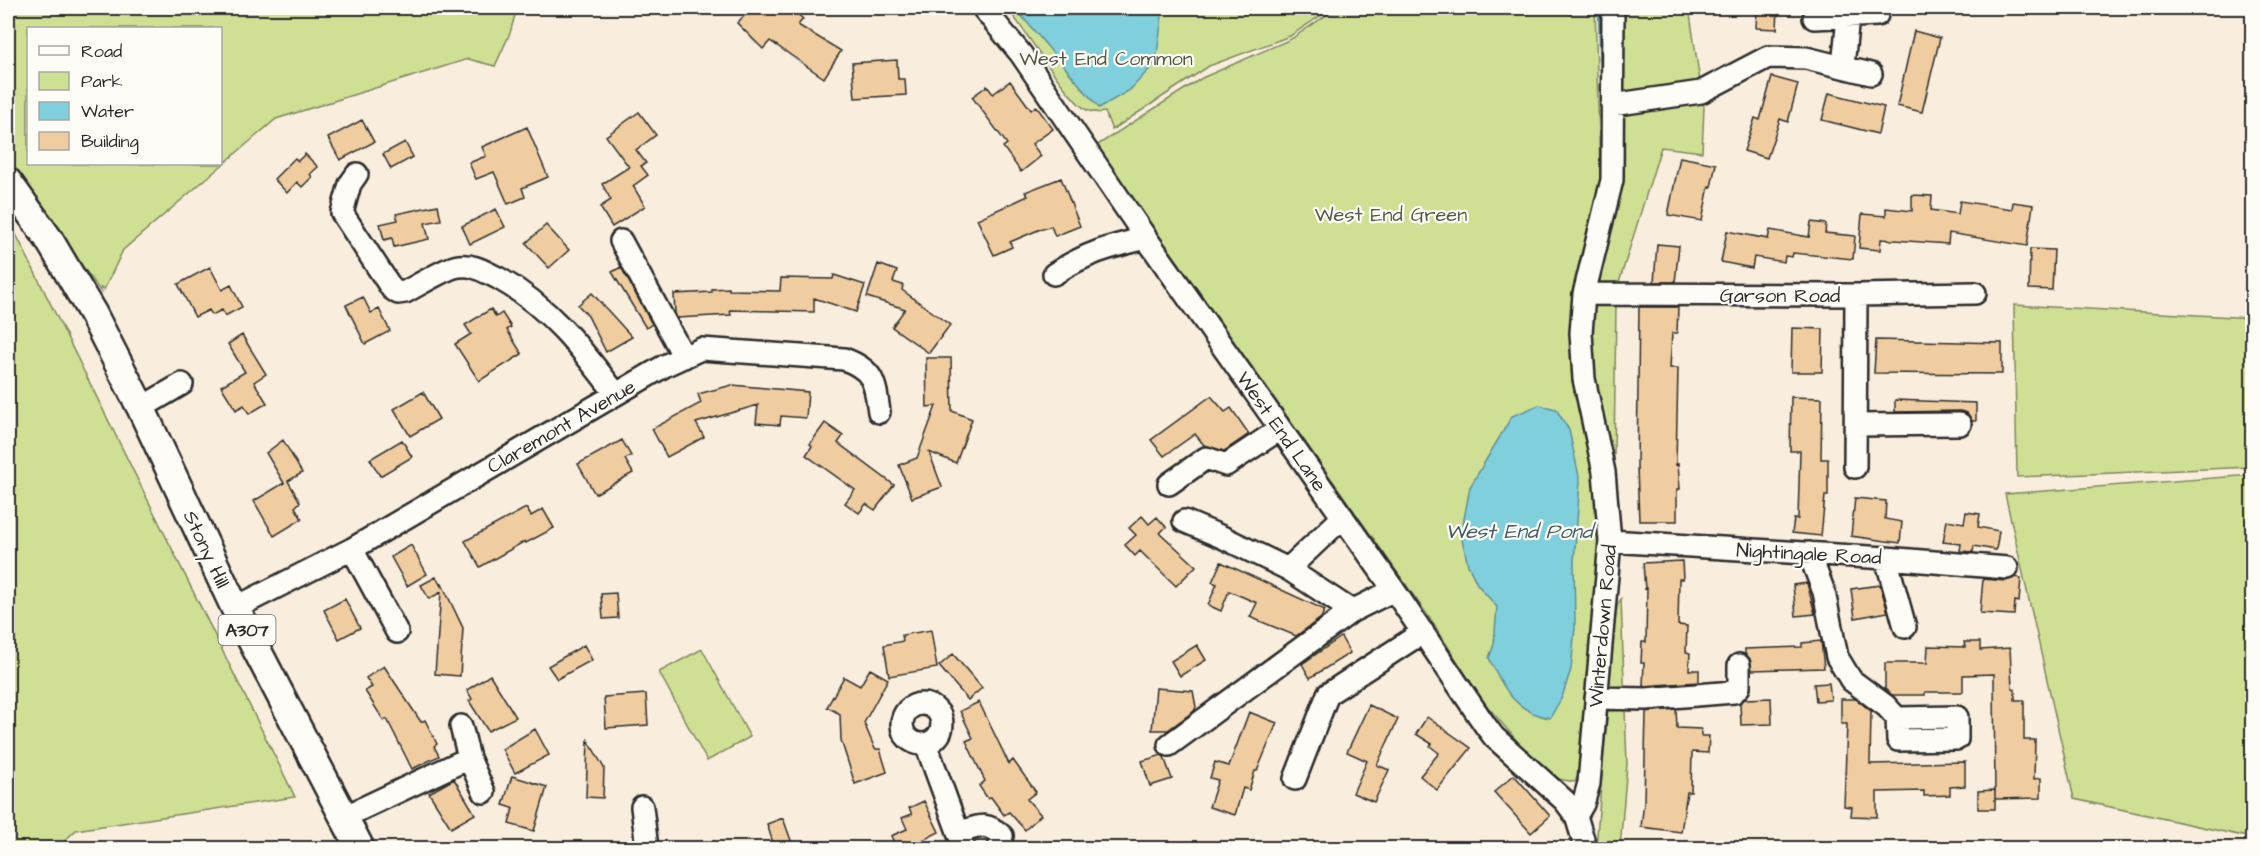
<svg xmlns="http://www.w3.org/2000/svg" width="2260" height="856" viewBox="0 0 2260 856" font-family="'Architects Daughter',sans-serif">
	<rect width="100%" height="100%" fill="#f9eedd"/>
	<filter id="ink" filterUnits="userSpaceOnUse"><feTurbulence type="fractalNoise" baseFrequency=".0167" numOctaves="2"/><feDisplacementMap in="SourceGraphic" scale="12" xChannelSelector="R" yChannelSelector="G"/><feConvolveMatrix kernelMatrix="1 2 1 2 8 2 1 2 1" color-interpolation-filters="sRGB"/></filter>
	<g filter="url(#ink)">
		<path fill="#cfe094" stroke="#7d8660" stroke-width="1.5" fill-rule="evenodd" d="M8,8h509l-7,25 -15,33 -27,-7 -192,60 -153,131 -19,40 -3,-2v4l-33,-46 -60,-74zM28,28h192v136h-192z
			M1007,8h325l-42,28 -81,30 -97,64 -7,-18c-6,1 -12,1 -18,-2 -19,-9 -62,-81 -80,-102z
			M1337,8h258l6,191 -22,94 27,245 -24,228 -7,16 -17,-3 -28,-23 -48,-56 -51,-80 -335,-474 106,-68 89,-39z
			M1622,8h67l15,100 -2,44 -41,-5 -43,139 -2,15 -2,160 -6,-11 -12,-57 -6,-64 14,-93z
			M8,218l287,579 -219,33 -19,18h-49z
			M2014,305l238,13v149l-235,10z
			M2252,475v363l-178,-39 -69,-305z
			M1621,599l6,165 -7,84h-24l17,-212 4,-30z
			M702,649l48,88 -43,24 -48,-89z"/>
		<path fill="#80cfdc" stroke="#5e8d95" stroke-width="1.5" d="M1020,8h143l-7,54 -26,28 -31,18 -79,-94z
			M1539,405l17,4 13,21 11,51 -6,81 1,65 -4,42 -9,28 -12,21c-35,-6 -47,-30 -61,-60l5,-14 3,-37 -20,-23 -9,-19 -7,-30 9,-48 42,-71z"/>
		<g fill="none" stroke-linecap="round" stroke-linejoin="round">
			<path stroke="#5e8d95" stroke-width="5" d="M1600,8l2,61"/>
		</g>
		<path fill="#f0cda1" stroke="#2b2b2b" stroke-width="1.5" d="M752,8h39l12,11 -5,6 43,26 -17,27 -54,-37 -7,8 -26,-26z
			M1757,8h21l-1,21 -21,-1z
			M1914,31l26,7 -18,74 -25,-6z
			M897,60l1,19h7l1,16 -51,3 -3,-35z
			M1772,77l26,7 -10,38 -8,-3 -13,39 -23,-7 11,-33 5,2z
			M1010,81l21,29 5,-4 17,23 -21,15 9,12 -20,16 -18,-25 4,-3 -35,-47 15,-11 6,8z
			M1829,93l55,14 -6,27 -56,-14z
			M639,112l17,23 -20,15 10,13 -5,3 7,9 -15,11 12,20 -33,21 -12,-20 11,-7 -9,-16 27,-17 -23,-31z
			M362,120l12,22 -34,18 -12,-22z
			M527,127l21,50 -26,11 3,9 -17,7 -14,-32 -18,7 -7,-16 17,-7 -4,-9z
			M405,142l8,15 -22,12 -8,-15z
			M305,154l13,13 -8,7 2,3 -10,10 -5,-5 -10,11 -13,-14 21,-21 3,3z
			M1680,157l36,7 -5,23 -2,-1 -7,35 -34,-6z
			M1061,178l19,48 -25,10 -4,-10 -8,3v-1l-33,14 2,5 -18,8 -17,-36 51,-23 -3,-4z
			M1912,195l20,1 -1,14 27,4 2,-13 52,8 1,-7 20,3 -6,41 -78,-13 -1,11 -67,-5 -1,11 -21,-2 3,-34 24,2v-8l26,3z
			M438,205l3,15 -16,3 4,16 -35,8 -2,-9 -8,2 -4,-16 18,-4 -2,-6z
			M496,209l9,18 -35,17 -8,-18z
			M1811,222l15,2 -1,9 30,3 -2,23 -60,-6 -1,4 -7,-1 -1,6 -30,-5 -2,11 -31,-6 6,-31 41,8 2,-9 39,7z
			M546,225l23,25 -20,18 -23,-25z
			M1657,244l22,2 -4,36h-21z
			M2030,249l24,1 -2,40 -23,-1z
			M878,264l19,7 -4,11 10,3 -1,5 48,35 -21,28 -37,-26 13,-18 -38,-12z
			M210,267l12,23 9,-5 11,22 -17,9 -3,-6 -10,5 -3,-5 -14,7 -17,-33z
			M621,267l31,57 -6,4 -34,-56z
			M834,275l31,10 -9,27 -42,-14v14l-84,-2 1,5 -54,3 -2,-5 -1,-19 38,-2v-3l17,-1v2l51,1 1,-13 52,1z
			M592,293l40,44 -26,15 -18,-36 -10,-11z
			M363,297l8,16 8,-4 11,22 -25,13 -19,-39z
			M1639,307h39l-1,26h-5l-2,35h8l-2,97 2,-1 2,25h-3v32h-38l-2,-54z
			M491,309l5,8 6,-4 9,14 -4,3 15,24 -43,27 -24,-37 16,-10 -6,-9z
			M1792,328l31,1 -1,43h-31z
			M242,335l24,39 -12,8 13,21 -18,11 -5,-9 -8,5 -15,-24 24,-14 -17,-28z
			M1876,340l126,3v31l-128,-1z
			M926,358h25l1,53 20,8 -16,44 -27,-11 13,35 -30,11 -13,-33 18,-7 19,-52 -9,1z
			M732,385l76,7 -2,26 -25,-2 -1,9 -24,-2 2,-18 -62,18 8,14 -37,20 -15,-28 49,-26 -3,-9z
			M423,392l16,27 -29,17 -16,-27z
			M1211,396l14,16 6,-4 18,26 -25,17 -20,-6 -9,-11 -31,22 -13,-16z
			M1791,397l31,1 -1,61h7v37h-3l-4,40 -29,-3 2,-14h4l2,-68h-10z
			M1895,400l81,3v18h-4l-5,-8 -7,-2 -65,1z
			M825,423l18,13 -5,7 56,42 -19,25 -9,-6 -7,9 -14,-10 10,-13 -49,-35 6,-9 -2,-2z
			M283,440l19,33 -14,8 12,21 -5,5 7,12 -28,17 -20,-35 30,-18 -18,-30z
			M402,440l10,17 -32,19 -10,-17z
			M622,440l9,16 -6,3 8,14 -38,21 -17,-30z
			M1855,498l31,3 -1,18 17,3 -2,21 -49,-7z
			M526,508l5,8 12,-7 11,19 -28,15 -1,-2 -45,26 -15,-26z
			M1966,512l14,2 -2,13 21,4 -3,19 -22,-4 -1,6 -13,-1 1,-7 -18,-2 4,-22 17,3z
			M1142,516l7,8 8,-7 9,10 -6,6 36,33 -20,20 -36,-35 -5,5 -10,-11 11,-10 -7,-7z
			M411,545l16,29 -20,12 -16,-29z
			M1682,561l1,18h-4l-1,46 9,1 -1,26 4,1 -1,17h10v12l-56,4 1,-23h-3l1,-21h4l1,-54 -2,1 -2,-26z
			M1221,562l104,48 -4,8 -25,18 -46,-19 7,-14 -28,-12 -8,20 -13,-6 9,-21 -5,-2z
			M436,577l5,9v-4l22,46 -3,48 -25,-2 6,-82 -12,7 -8,-14z
			M2015,577l6,1 -2,24 -4,-1 -1,14 -34,-2 3,-34 23,2z
			M1807,583l8,31 -19,2 -3,-31z
			M1880,585l8,27 -33,6 -4,-29z
			M616,593l2,25 -15,1 -2,-25z
			M345,599l15,29 -21,11 -15,-29z
			M931,630l6,38 -48,8 -5,-31 19,-4 -1,-6z
			M1341,637l9,16 -40,25 -8,-14z
			M1821,641l3,27 -72,2 -2,-11 -5,-5v-5l57,-2v-4z
			M1964,642h16v8l30,-2 2,40 3,1v11h9v40h11l-1,39 7,-1v20l-46,1 -1,-125 -31,1v17h-38v3h-33l-7,-6v-26h42l1,-17 37,1z
			M584,645l8,15 -35,19 -9,-13z
			M1197,645l9,15 -26,16 -9,-15z
			M953,654l29,34 -14,12 -29,-34z
			M384,666l37,56 4,-2 12,24 -3,2 5,10 -27,13 -25,-50 -3,2 -19,-30 7,-4 -6,-9z
			M870,669l18,10 -24,44 11,26h5l7,23 -32,12 -14,-44 -1,-26 -13,-7 17,-30 16,9z
			M490,675l26,42 -28,14 -19,-30 3,-2 -5,-9z
			M1829,683l2,17 -15,1 -2,-17z
			M1156,688l37,3 3,16 -2,4 -26,19h-16z
			M646,694l2,31 -42,3 -2,-31z
			M1771,698l1,26 -31,1 -1,-22 5,-4z
			M1841,699h15l15,12 -1,53 95,-2v24l-15,1v8l-26,1v-5l-47,1v25l-26,-1 1,-9 -8,-1 3,-82h-6z
			M979,702l30,62 4,-4 23,32 -9,7 14,16 -16,15 -16,-18 -5,3 -13,-18 -3,2 -9,-13 6,-5 -19,-40 7,-3 -13,-27z
			M1369,705l29,14 -21,46 12,5 -15,32 -21,-9 14,-32 -20,-9z
			M1676,709l1,19 24,1v7h8l-1,17 -16,-1 -1,40h-4l-6,40 -40,-5 3,-25 2,-90z
			M1249,712l28,11 -20,48h-2l-6,19 -6,-2 -8,27 -26,-8 9,-27 -8,-2 5,-16 14,4z
			M1427,717l44,31 -34,42 -17,-14 19,-23 -9,-7 2,-2 -16,-10z
			M535,729l14,26 -34,18 -13,-24z
			M588,740l16,28 -1,30 -17,-1z
			M1162,755l2,2 8,22 -22,7 -8,-25z
			M1514,775l36,41 -19,17 -37,-41z
			M512,776l35,11 -13,44 -25,-7 4,-16 -10,-3z
			M454,779l21,35 -24,14 -22,-35z
			M1995,790v19h-17v-18z
			M924,801l15,31 -34,17h-8l-6,-13 16,-7 -5,-11 10,-4 -3,-6z
			M783,818l11,31h-19l-8,-25z"/>
		<g fill="none" stroke-linecap="round" stroke-linejoin="round">
			<g stroke="#2b2b2b" stroke-width="26">
				<path id="minor" d="M983,8l38,46 125,184 248,352 91,135 9,12 71,64 11,15 7,23v9
					M1814,18l63,-3
					M1843,66l5,-49
					M1612,105l89,-13 67,-35 38,1 65,16
					M357,174l-7,10 -8,29 50,76 6,4 7,-1c12,-6 42,-25 54,-26 15,-2 26,6 39,12 52,29 83,70 118,116
					M621,241l63,116
					M1054,274c32,-21 55,-27 92,-36
					M1584,294l272,1 119,-2
					M141,408l41,-24
					M1856,425l104,-1
					M1855,467l1,-172
					M1169,484l37,-26 20,7 54,-36
					M1184,521l38,16 66,32 64,42
					M1610,541l276,17 121,10
					M352,549l45,83
					M1809,553l15,39 13,65 14,23 35,26 11,12 60,-1v22l-59,1 -1,-22
					M1886,558l19,69
					M1288,569l55,-52
					M235,608l117,-59 314,-184 35,-16 143,10c30,11 31,23 35,53
					M1596,698l50,1 88,-7 5,-5v-22
					M902 724a20 20 0 1 1 40 0a20 20 0 1 1-40 0Z
					M461,726l8,32 15,34
					M926,744l38,104
					M1169,745l183,-134 42,-21
					M1295,779l33,-85 95,-62
					M642,807l5,41
					M1576,816l7,-12 6,-21 21,-242 -6,-69 -20,-93 -3,-46 3,-39 28,-114 1,-172
					M344,817l125,-59
					M958,833c20,-6 27,-13 44,3l-3,12"/>
			</g>
			<g stroke="#2b2b2b" stroke-width="32">
				<path id="major" d="M8,182l40,56 45,76 48,94 94,200 125,240"/>
			</g>
			<use href="#minor" stroke="#fdfcf7" stroke-width="21"/>
			<use href="#major" stroke="#fdfcf7" stroke-width="27"/>
		</g>
	</g>
	<g text-anchor="middle" stroke-width="4.5" stroke-linejoin="round" paint-order="stroke">
		<rect fill="#fdfcf7" stroke="#6a6a68" stroke-width="1.5" x="218.5" y="615" width="57" height="30" rx="4.5"/>
		<g font-size="18" font-weight="bold" fill="#2b2b2b">
			<text x="247" y="636">A307</text>
		</g>
		<g font-size="20" fill="#545845" stroke="#fdfcf7">
			<text x="1106" y="65">West End Common</text>
			<text x="1391" y="221">West End Green</text>
		</g>
		<g font-size="20" fill="#2b2b2b" stroke="#fdfcf7">
			<text x="1780" y="302">Garson Road</text>
			<text transform="translate(561 426) rotate(-30)" y="7">Claremont Avenue</text>
			<text transform="translate(1282 431) rotate(55)" y="7">West End Lane</text>
			<text transform="translate(207 549) rotate(65)" y="7">Stony Hill</text>
			<text transform="translate(1809 553) rotate(3)" y="7">Nightingale Road</text>
			<text transform="translate(1602 626) rotate(-85)" y="7">Winterdown Road</text>
		</g>
		<g font-size="21" font-style="italic" fill="#445c60" stroke="#fdfcf7">
			<text x="1519" y="538">West End Pond</text>
		</g>
	</g>
	<rect width="2260" height="856" fill="none" stroke="#fdfcf7" stroke-width="30"/>
	<rect x="15" y="15" width="2230" height="826" fill="none" stroke="#2b2b2b" stroke-width="2" filter="url(#ink)"/>
	<rect x="27" y="27" width="195" height="138" fill="#fdfcf7" stroke="#a9a8a5" stroke-width="1.5"/>
	<rect x="39" y="46" width="30" height="9" fill="#fdfcf7" stroke="#a9a8a5" stroke-width="1.5"/>
	<text x="81" y="57" font-size="18" fill="#2b2b2b">Road</text>
	<rect x="39" y="72" width="30" height="18" fill="#cfe094" stroke="#a9a8a5" stroke-width="1.5"/>
	<text x="81" y="87" font-size="18" fill="#2b2b2b">Park</text>
	<rect x="39" y="102" width="30" height="18" fill="#80cfdc" stroke="#a9a8a5" stroke-width="1.5"/>
	<text x="81" y="117" font-size="18" fill="#2b2b2b">Water</text>
	<rect x="39" y="132" width="30" height="18" fill="#f0cda1" stroke="#a9a8a5" stroke-width="1.5"/>
	<text x="81" y="147" font-size="18" fill="#2b2b2b">Building</text>
</svg>
